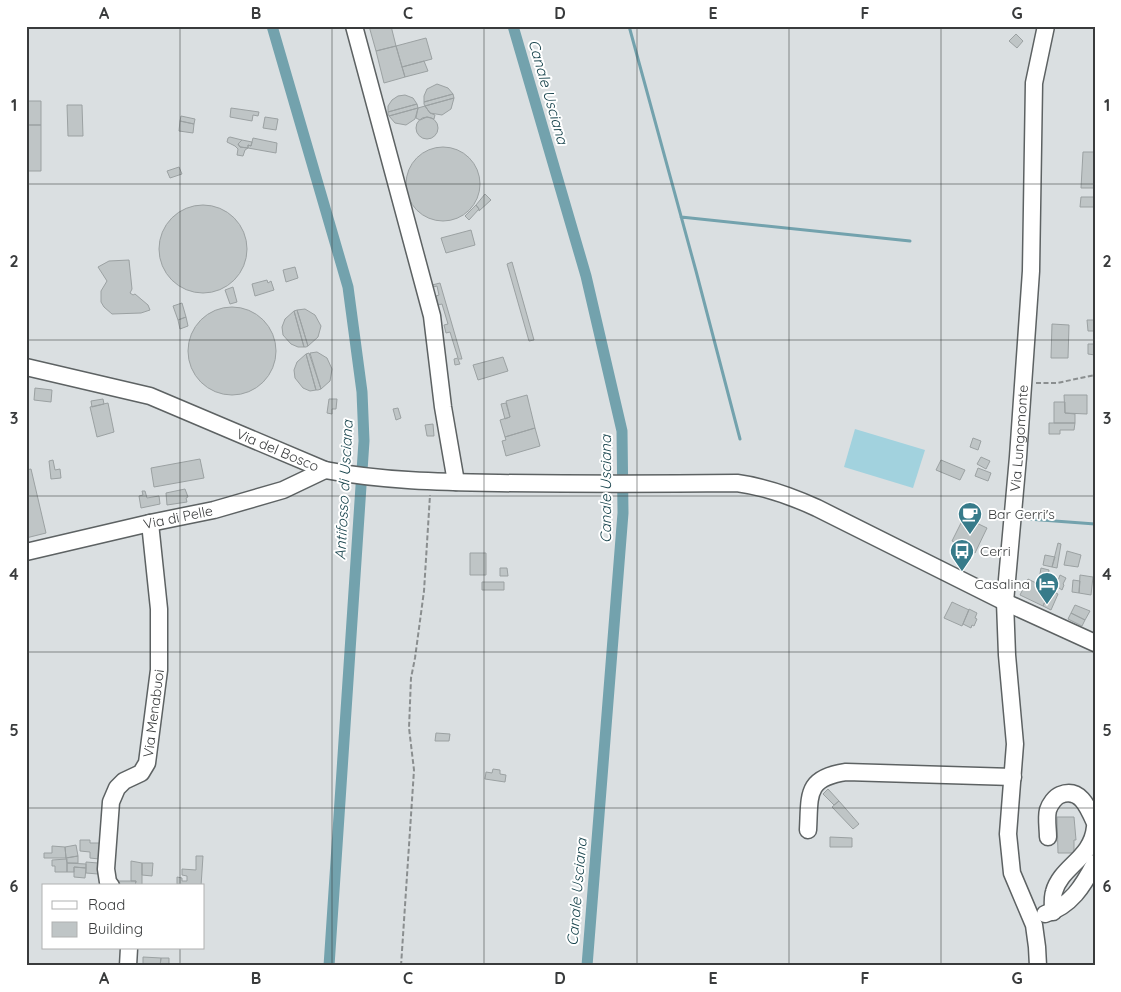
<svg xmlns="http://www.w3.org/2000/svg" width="1121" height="992" viewBox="0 0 1121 992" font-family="Quicksand,sans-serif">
	<rect width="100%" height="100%" fill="#dadfe1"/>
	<path fill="#a2d2de" d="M855,429l70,21 -12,38 -69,-21z"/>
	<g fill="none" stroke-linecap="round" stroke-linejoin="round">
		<path stroke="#73a2ad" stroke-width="3" d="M629,26l67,245 44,168
			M681,217l229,24
			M1028,519l67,5"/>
		<path stroke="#73a2ad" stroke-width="11" d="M272,26l76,261 14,105 2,49 -35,525
			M513,26l73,250 36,155 1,82 -36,453"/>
	</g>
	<path fill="#bfc5c6" stroke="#9ba1a2" d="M369,26h22l5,20 -20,5z
		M1016,34l7,7 -6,7 -8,-7z
		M426,38l6,21 -30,8 -6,-21z
		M396,46l9,31 -21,6 -8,-32z
		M424,61l4,10 -23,6 -3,-10z
		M437,84l11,4 5,6 -29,8v-6l3,-7z
		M453,94l1,4 -29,8 -1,-2v-2z
		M405,95l8,3 4,6 -29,8v-6l4,-6 6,-4z
		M454,98l-3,11 -9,6 -12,-2 -5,-7z
		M26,101h15v24h-15z
		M417,104l1,4 -29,8 -1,-2v-2z
		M67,105h15l1,31h-15z
		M425,106l5,7 5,2 -1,4 -7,-2 -7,3 -4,-2 2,-10z
		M231,108l28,4 -1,4 -5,-1 -1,6 -22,-4z
		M418,108l-3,11 -9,6 -11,-2 -6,-7z
		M181,116l14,3 -1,5 -14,-3z
		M265,117l13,2 -2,11 -13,-2z
		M416 128a11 11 0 1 1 22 0a11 11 0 1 1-22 0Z
		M180,121l14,3 -1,9 -14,-2z
		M26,125h15v46h-15z
		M230,137l12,3 -4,4 2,3 8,1 -3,2 -2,6 -6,-1 1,-6 -3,-3 -8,-4 1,-4z
		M253,138l24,5 -1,10 -28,-5v-3l3,1z
		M242,140l10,2 -1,4 -3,-1v3l-8,-1 -2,-3z
		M406 184a37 37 0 1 1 74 0a37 37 0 1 1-74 0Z
		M1083,152h12v36h-14z
		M179,167l3,7 -12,4 -3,-7z
		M485,194l6,6 -12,11v-2l-3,-4z
		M1081,197h14v10h-15z
		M159 249a44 44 0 1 1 88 0a44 44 0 1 1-88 0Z
		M476,205l3,4 -10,11 -4,-4z
		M471,230l4,15 -29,8 -5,-15z
		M129,260l3,29 -2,4 3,2 2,-1 13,11 2,5 -9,3 -29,1 -8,-7 -3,-5v-11l6,-10 -9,-14 11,-6z
		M512,262l22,78 -5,1 -22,-77z
		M295,267l3,11 -12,4 -3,-12z
		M267,280l1,3 3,-2 3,9 -19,6 -3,-12z
		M440,283l22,76h-4l2,5 -5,1 -1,-6 4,-1 -8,-26 -4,1 -2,-8 4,-1 -6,-20 -4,1 -2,-9 3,-1 -2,-9 -4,1 -1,-2z
		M233,287l4,15 -7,2 -5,-14z
		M182,303l4,14 -8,3 -5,-14z
		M188 351a44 44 0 1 1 88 0a44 44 0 1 1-88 0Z
		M305,309l10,6 6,11 -3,11 -10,9 -11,-36z
		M297,310l11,36 -2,1h-2l-10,-36z
		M294,311l10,36h-6l-7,-3 -8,-9 -1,-8 3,-8z
		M186,317l2,9 -8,3 -2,-9z
		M1087,320h8v11h-7z
		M1052,324l17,1 -1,33h-17z
		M1088,344h7v11l-7,-1z
		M317,352l10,6 5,11 -2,12 -9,8 -11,-36z
		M309,353l12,36 -3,1h-2l-10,-36z
		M306,354l10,36 -6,1 -7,-3 -8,-10 -1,-8 3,-8z
		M503,357l5,14 -30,9 -5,-15z
		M35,388l17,2 -1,12 -17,-2z
		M527,395l8,33 -30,9 -5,-17 10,-3 -4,-16z
		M1064,395h23v19l-22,-1z
		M103,399l1,5 -12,3 -1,-6z
		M329,399h8l-1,10h-4v5l-5,-1z
		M1054,402h11v11l10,1v9h-21z
		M108,403l6,29 -17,5 -7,-30z
		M506,403l4,14 -5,2 -4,-15z
		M398,408l3,10 -5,2 -3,-11z
		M1049,423h26l-1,7h-14v4h-11z
		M433,424l1,12h-7l-2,-11z
		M535,428l5,18 -34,10 -4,-15 4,-1 -1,-3z
		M973,438l8,3 -3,9 -8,-3z
		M981,457l9,4 -4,8 -9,-5z
		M200,459l4,19 -50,9 -3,-19z
		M53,460l2,10 5,-1 1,9 -10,1 -2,-18z
		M941,460l24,10 -5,10 -24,-10z
		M978,468l13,5 -3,8 -13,-5z
		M31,469l15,64 -20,5v-68z
		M185,489l3,8 -2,1 1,4 -20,3 -1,-12z
		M142,491h3l2,7 12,-2 1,8 -19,4 -2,-12 4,-1z
		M964,517l23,11 -12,25 -23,-12z
		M1058,543l3,1 -4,24 -5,-1z
		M1067,551l14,4 -3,12 -14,-2z
		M470,553h16v22h-16z
		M1045,555l10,2 -3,10 -9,-2z
		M500,568h7l1,8h-8z
		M1041,568l8,2 -2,11 -8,-1z
		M1060,575l6,3 -3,6 1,1 -2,5 -6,-4z
		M1080,575l13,2 -2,18 -12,-2z
		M1028,579l22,11 -7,16 -23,-11z
		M1073,580l7,1 -1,12 -7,-1z
		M482,582h22v8h-22z
		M1050,590l8,4 -7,16 -8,-4z
		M952,602l17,8 -7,16 -18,-8z
		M1075,605l15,6 -5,9 -14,-7z
		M969,609l8,4 -2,5 2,1 -3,7 -2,-1 -1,3 -8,-4z
		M1071,613l14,7 -3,6 -14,-7z
		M436,733l14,1 -1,7h-14z
		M493,769l7,1v4l6,1 -1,7 -20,-3 1,-7 6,1z
		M828,789l11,12 -5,4 -11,-11z
		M839,801l20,23 -6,5 -21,-22z
		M1057,817h17l2,23h-2v13h-16z
		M830,837l22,1v9h-22z
		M80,840h10v3h10l-1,16 -9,-1v-6l-10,-1z
		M76,845l2,11 -12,2 -1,-11z
		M52,846l13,1 1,11h-22v-5h8z
		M78,856v7h-11l-1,-5z
		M196,856h7l-2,30 -24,-2v-7l5,1v3h5v-5l-5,-1v-6l14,1z
		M67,859v13h-12v-6h-3v-6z
		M131,861l11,2v23h-7l1,-5h-5z
		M86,862l12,1v11l-12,-1z
		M67,863l19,1v4l-12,-1v5h-7z
		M142,863h11l-1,13 -10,-1z
		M74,867l12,1 -1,10 -11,-1z
		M118,881h18l-1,5h-18z
		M143,957l18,1 -1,8h-17z
		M161,958h8v8h-9z"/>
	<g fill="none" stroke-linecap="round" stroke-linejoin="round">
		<g stroke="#5d6263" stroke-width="19">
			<g id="minor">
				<path d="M354,26l78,290 11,91 13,75"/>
				<path id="s1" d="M26,367l124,29 175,74c57,11 116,12 174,13 79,1 159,1 238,0 29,4 54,13 80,25l188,94 90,41"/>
				<path id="s2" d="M26,552l124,-29 64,-13 69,-20 42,-20"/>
				<path d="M808,830c2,-35 -3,-52 38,-58l167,5"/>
				<path d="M1048,837c0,-8 -2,-19 0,-27 2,-6 7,-13 12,-15 20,-8 28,12 35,28"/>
				<path id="s3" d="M111,886l-3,-4 -2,-13 5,-67 6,-14 7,-7 17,-8 6,-10 12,-93v-61l-9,-86"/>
				<path d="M1053,912c0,-6 -1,-14 1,-20 7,-26 38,-33 41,-65"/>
				<path d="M1045,914c26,-8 38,-28 50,-51"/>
				<path d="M128,966l1,-18"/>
				<path id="s4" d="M1038,966l-1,-19 -3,-22 -22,-52 -4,-39 7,-90 -8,-89 -2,-53 13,-145 13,-186 3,-188 12,-57"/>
			</g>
		</g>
		<path stroke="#8a8e8f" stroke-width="2" stroke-dasharray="5 2.5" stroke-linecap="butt" d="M1036,383h21l38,-8
			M401,966l13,-196 -5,-42 2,-50 4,-20 9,-67 6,-96"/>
		<use href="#minor" stroke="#fff" stroke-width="16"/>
	</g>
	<path fill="none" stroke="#393b3c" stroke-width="1" stroke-opacity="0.55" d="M180,26v860M332,26v940M484,26v940M637,26v940M789,26v940M941,26v940M26,184h1069M26,340h1069M26,496h1069M26,652h1069M26,808h1069M180,948v18"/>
	<defs>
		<g id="cafe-pin" transform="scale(1.25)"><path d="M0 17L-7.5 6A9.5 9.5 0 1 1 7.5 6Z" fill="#377b8a" stroke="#fff"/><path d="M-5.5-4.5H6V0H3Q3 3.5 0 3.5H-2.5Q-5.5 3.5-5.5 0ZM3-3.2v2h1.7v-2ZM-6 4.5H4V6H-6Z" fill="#fff"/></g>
		<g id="bus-pin" transform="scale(1.25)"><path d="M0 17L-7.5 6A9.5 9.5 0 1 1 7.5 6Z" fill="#377b8a" stroke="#fff"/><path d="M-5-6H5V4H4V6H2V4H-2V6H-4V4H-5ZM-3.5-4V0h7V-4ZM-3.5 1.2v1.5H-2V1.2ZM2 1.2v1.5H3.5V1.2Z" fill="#fff"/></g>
		<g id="hotel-pin" transform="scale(1.25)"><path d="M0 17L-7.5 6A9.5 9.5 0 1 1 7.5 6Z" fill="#377b8a" stroke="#fff"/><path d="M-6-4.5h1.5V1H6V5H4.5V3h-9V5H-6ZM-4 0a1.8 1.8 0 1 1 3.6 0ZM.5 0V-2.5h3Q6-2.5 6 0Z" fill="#fff"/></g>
	</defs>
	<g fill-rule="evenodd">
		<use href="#cafe-pin" x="970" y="514"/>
		<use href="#bus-pin" x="962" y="551"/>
		<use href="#hotel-pin" x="1047" y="584"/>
	</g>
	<g text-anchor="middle" stroke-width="4" stroke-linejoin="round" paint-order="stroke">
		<g font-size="14" fill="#393b3c" stroke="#fff">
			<text dy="5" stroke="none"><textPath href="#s4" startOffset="534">Via Lungomonte</textPath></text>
			<text dy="5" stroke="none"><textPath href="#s1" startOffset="266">Via del Bosco</textPath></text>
			<text dy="5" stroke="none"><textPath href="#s2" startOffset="156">Via di Pelle</textPath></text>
			<text dy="5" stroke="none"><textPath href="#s3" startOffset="191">Via Menabuoi</textPath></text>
		</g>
		<g font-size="14" fill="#393b3c" stroke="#fff" text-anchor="start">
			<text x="988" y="519">Bar Cerri's</text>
			<text x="980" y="556">Cerri</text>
			<text x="1030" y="589" text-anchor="end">Casalina</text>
		</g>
		<g font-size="15" font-style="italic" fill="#18444d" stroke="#fff">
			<text transform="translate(548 92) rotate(74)" y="5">Canale Usciana</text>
			<text transform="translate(606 489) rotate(-90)" y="5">Canale Usciana</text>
			<text transform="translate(344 490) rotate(-87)" y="5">Antifosso di Usciana</text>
			<text transform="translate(577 892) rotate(-85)" y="5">Canale Usciana</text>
		</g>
	</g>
	<rect width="1121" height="992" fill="none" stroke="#ffffff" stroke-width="55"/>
	<rect x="42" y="884" width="162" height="65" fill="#ffffff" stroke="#b0b1b1"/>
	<rect x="52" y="901" width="25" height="8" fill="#ffffff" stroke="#b0b1b1"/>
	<text x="88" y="910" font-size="15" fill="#393b3c">Road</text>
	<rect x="52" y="922" width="25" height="15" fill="#bfc5c6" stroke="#b0b1b1"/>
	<text x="88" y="934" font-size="15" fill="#393b3c">Building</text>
	<rect x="28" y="28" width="1066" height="936" fill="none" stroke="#393b3c" stroke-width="2"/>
	<g font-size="16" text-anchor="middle" font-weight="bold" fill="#393b3c">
		<text x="104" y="19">A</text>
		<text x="256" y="19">B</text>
		<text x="408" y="19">C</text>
		<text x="560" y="19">D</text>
		<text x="713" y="19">E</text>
		<text x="865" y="19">F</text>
		<text x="1017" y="19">G</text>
		<text x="14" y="111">1</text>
		<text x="1107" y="111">1</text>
		<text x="14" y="267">2</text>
		<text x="1107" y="267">2</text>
		<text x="14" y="424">3</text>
		<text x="1107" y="424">3</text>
		<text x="14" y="580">4</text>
		<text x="1107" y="580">4</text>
		<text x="14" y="736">5</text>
		<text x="1107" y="736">5</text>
		<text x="14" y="892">6</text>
		<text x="1107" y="892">6</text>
		<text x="104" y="984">A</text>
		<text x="256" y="984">B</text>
		<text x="408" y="984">C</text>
		<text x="560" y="984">D</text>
		<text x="713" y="984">E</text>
		<text x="865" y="984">F</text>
		<text x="1017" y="984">G</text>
	</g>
</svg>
